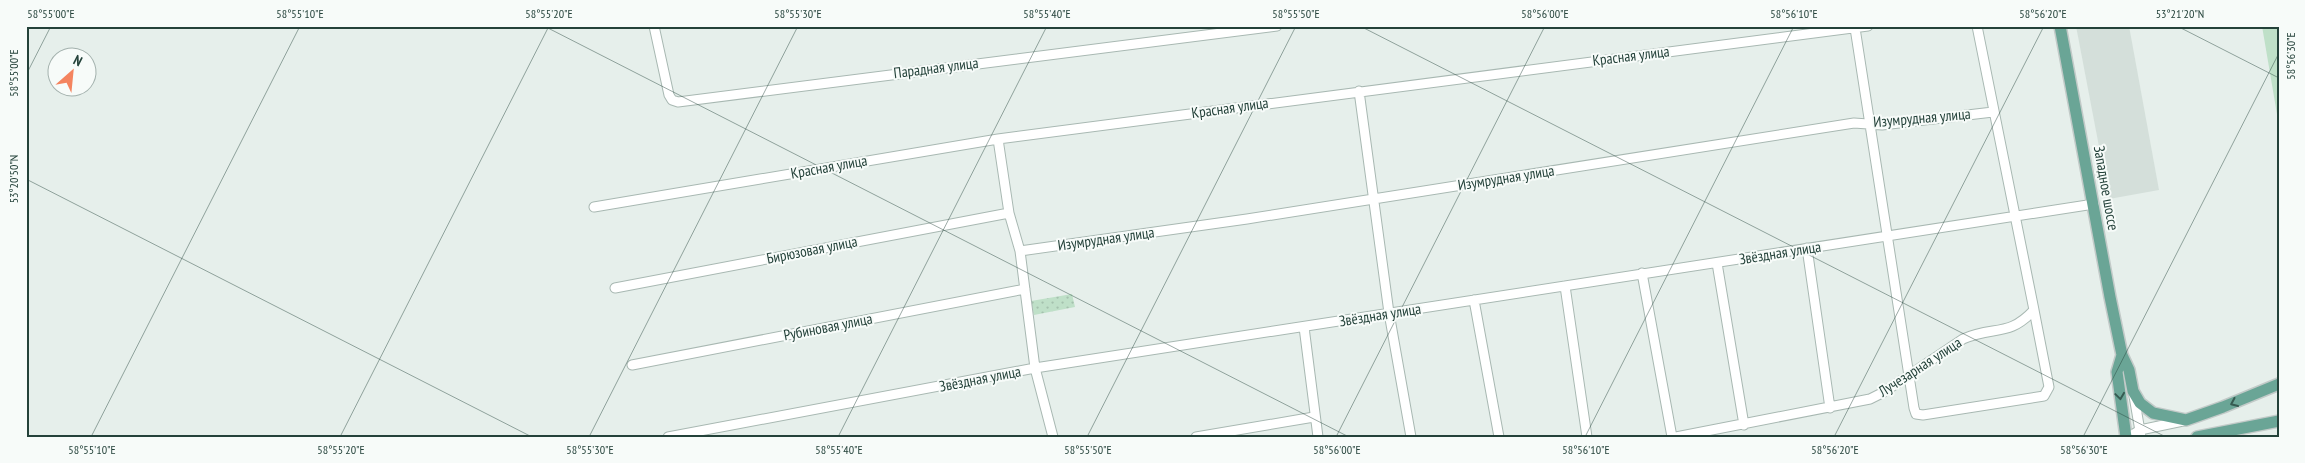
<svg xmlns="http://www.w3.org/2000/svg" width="2305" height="463" viewBox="0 0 2305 463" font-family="'PT Sans Narrow',sans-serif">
	<defs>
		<pattern id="park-dots" width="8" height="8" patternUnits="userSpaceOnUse" patternTransform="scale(1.25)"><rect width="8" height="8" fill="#bfe0c8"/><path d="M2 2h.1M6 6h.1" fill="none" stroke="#a4c1ad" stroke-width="1.8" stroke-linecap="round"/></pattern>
	</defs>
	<rect width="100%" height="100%" fill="#e6efeb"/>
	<path fill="#d4dfda" d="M2076,26h53l30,164 -50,9z"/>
	<path fill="url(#park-dots)" d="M1072,294l3,13 -41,8 -3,-14z"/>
	<path fill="#bfe0c8" d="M2262,26h17v100z"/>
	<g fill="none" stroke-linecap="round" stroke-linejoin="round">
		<g stroke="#a8b8b2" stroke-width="11">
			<path id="minor" d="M654,26l15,69 3,5 6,2 599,-76
				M1855,28l59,380 2,6 7,1 121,-19 5,-9 -15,-77
				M1359,91l30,222 22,124
				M998,139l11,74 11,38 15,117 18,69
				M594,207l404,-68 870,-113
				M1807,248l23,160
				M1020,251l227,-32 607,-96 28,2 111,-13
				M1717,263l27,162
				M1642,273l30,164
				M1565,286l22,151
				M615,288l394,-75
				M1474,300l25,137
				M1304,327l14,110
				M632,365l393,-76
				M2134,396l7,41
				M668,437l367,-69 1059,-164
				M1196,437l118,-20
				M1676,437l194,-38 14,-7 79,-53c31,-14 45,-1 71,-29l-57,-284
				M2129,437l11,-7 43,-9"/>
		</g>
		<g stroke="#c2cac8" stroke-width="14">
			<path id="major" d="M2060,26l50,271 12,58 7,15 4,21 7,12 13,10 33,7 37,-13 56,-23
				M2122,355l-5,17 9,65
				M2197,437l82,-16"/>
		</g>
		<use href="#minor" stroke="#fff" stroke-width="9"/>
		<use href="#major" stroke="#6aa596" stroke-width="11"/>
	</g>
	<defs><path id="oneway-chevron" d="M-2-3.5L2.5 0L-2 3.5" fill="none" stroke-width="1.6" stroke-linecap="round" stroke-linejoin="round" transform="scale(1.25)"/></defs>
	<g stroke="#365b51">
		<use href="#oneway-chevron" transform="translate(2120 396) rotate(82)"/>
		<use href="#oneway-chevron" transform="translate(2234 403) rotate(156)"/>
	</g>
	<path fill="none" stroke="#24423a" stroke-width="1" stroke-opacity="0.45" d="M544,26l805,411M1360,26l806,411M2177,26l102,52M26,75l25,-49M26,179l506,258M91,437l209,-411M340,437l209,-411M589,437l209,-411M838,437l209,-411M1087,437l209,-411M1336,437l209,-411M1585,437l209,-411M1834,437l210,-411M2083,437l196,-384"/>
	<g text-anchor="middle" stroke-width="4" stroke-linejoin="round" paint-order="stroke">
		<g font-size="15" fill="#24423a" stroke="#f7fbf9">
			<text transform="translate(1631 56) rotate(-7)" y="5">Красная улица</text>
			<text transform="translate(936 68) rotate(-7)" y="5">Парадная улица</text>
			<text transform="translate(1230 108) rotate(-8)" y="5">Красная улица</text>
			<text transform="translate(1922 118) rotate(-5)" y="5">Изумрудная улица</text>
			<text transform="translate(829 167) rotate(-10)" y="5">Красная улица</text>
			<text transform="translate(1506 178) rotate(-9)" y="5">Изумрудная улица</text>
			<text transform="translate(2106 188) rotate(80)" y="5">Западное шоссе</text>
			<text transform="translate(1106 239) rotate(-8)" y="5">Изумрудная улица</text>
			<text transform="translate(812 250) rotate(-11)" y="5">Бирюзовая улица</text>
			<text transform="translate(1780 253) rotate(-9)" y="5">Звёздная улица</text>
			<text transform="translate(1380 315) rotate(-9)" y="5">Звёздная улица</text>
			<text transform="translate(828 327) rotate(-11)" y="5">Рубиновая улица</text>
			<text transform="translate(1920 367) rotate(-33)" y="5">Лучезарная улица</text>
			<text transform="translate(980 379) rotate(-11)" y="5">Звёздная улица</text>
		</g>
	</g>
	<rect width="2305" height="463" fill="none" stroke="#f7fbf9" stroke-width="55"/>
	<g transform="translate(72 72) rotate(27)"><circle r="24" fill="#f7fbf9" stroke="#a3b1ad"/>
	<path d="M0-4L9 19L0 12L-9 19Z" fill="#f4845f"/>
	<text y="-8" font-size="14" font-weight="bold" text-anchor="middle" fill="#24423a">N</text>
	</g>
	<rect x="28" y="28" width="2250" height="408" fill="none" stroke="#24423a" stroke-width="2"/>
	<g font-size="12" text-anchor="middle" fill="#24423a">
		<text x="51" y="18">58°55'00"E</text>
		<text x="300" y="18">58°55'10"E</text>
		<text x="549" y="18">58°55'20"E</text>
		<text x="798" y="18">58°55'30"E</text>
		<text x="1047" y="18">58°55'40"E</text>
		<text x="1296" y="18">58°55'50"E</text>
		<text x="1545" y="18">58°56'00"E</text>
		<text x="1794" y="18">58°56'10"E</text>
		<text x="2043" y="18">58°56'20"E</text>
		<text x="2180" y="18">53°21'20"N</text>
		<text transform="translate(2291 56) rotate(-90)" y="4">58°56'30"E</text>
		<text transform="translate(14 73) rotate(-90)" y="4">58°55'00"E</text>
		<text transform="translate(14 179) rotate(-90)" y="4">53°20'50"N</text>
		<text x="92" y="454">58°55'10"E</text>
		<text x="341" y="454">58°55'20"E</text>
		<text x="590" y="454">58°55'30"E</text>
		<text x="839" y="454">58°55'40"E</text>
		<text x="1088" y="454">58°55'50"E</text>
		<text x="1337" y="454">58°56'00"E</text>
		<text x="1586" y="454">58°56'10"E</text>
		<text x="1835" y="454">58°56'20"E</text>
		<text x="2084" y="454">58°56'30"E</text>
	</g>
</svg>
